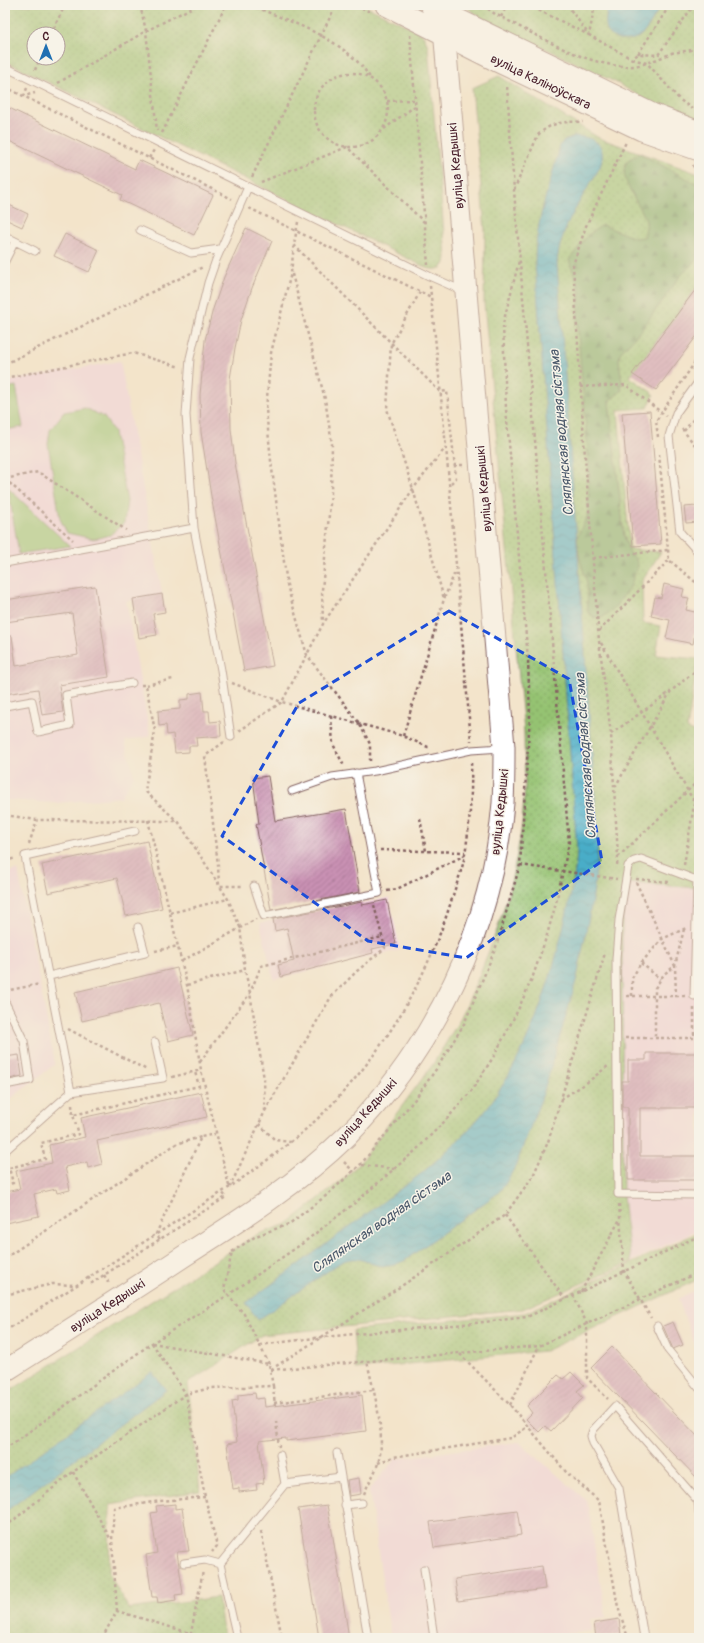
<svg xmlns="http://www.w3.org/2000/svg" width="704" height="1643" viewBox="0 0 704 1643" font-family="Pangolin,sans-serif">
	<defs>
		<pattern id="grass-dots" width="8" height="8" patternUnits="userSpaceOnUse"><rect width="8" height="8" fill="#95c372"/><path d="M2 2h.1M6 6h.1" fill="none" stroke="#7c9e5e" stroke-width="1.8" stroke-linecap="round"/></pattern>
		<pattern id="forest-firs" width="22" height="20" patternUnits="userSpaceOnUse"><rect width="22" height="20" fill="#78a964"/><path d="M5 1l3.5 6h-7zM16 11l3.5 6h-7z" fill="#648953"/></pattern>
		<pattern id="water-waves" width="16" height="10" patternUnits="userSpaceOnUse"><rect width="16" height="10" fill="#49adc8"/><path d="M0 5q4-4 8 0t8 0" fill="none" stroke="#3f8ca3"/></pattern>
		<pattern id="building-hatch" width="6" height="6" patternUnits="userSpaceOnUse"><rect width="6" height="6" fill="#c991b4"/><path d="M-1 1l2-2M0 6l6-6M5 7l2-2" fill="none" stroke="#a57693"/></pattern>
	</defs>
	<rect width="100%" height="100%" fill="#f7f3e8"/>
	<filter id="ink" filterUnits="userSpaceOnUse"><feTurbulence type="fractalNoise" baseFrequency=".025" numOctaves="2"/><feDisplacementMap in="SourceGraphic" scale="8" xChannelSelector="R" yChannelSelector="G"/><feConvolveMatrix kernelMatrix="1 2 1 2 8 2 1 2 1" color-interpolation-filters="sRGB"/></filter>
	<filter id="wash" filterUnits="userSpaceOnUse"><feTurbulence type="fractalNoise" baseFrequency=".012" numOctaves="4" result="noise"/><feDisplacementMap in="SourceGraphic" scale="16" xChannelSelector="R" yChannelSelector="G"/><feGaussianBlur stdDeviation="0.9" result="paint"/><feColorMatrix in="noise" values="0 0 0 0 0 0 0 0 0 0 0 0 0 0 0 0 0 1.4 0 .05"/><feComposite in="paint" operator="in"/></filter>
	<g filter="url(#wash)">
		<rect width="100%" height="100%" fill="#f3e4cb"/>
		<path fill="#f1d0e3" d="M120,361l42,233 -36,7 24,135 -25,5 9,35 -13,21 -66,6 -50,-3v-418z
			M18,870l37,194 -50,39v-230z
			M628,883l64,5 7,2v339l-68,33 -6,-46 -2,-22 -1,-272z
			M389,898l11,52 -126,29 -14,-56z
			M699,1288v67l-21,-56z
			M519,1442l68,59 19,116 -16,2 1,12 -57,7h-143l-22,-148 26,-31z"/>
		<path fill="url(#grass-dots)" stroke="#70714e" fill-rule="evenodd" d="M5,5h358l55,26 5,4 5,11 18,210c0,13 -8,15 -19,12l-422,-207zM34,34h24v24h-24z
			M464,5h143l-1,18 22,17c18,-3 25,-21 33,-35h38v118l-30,-10 -52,-30 -139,-67z
			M499,76l100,62 100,36v111l-69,92 24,17 -6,14 -30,2 12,139 31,3 -19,29 1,42 18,3 -5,29 42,4 -11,70 12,5v154l-71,-5 -6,39 1,272 2,22 6,46 -108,47 -261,26 -74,48 12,108 -90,14 -1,69 20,35 89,-12 6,41h-219v-244l251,-159 31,-11 59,-47 16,-17 71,-96 26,-43 16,-35 22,-56 12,-38 8,-37 5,-29 3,-40 -1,-55 -40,-428 1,-72 -13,-143z
			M699,1232v47l-154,72 -189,18 -3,-39 172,-17z"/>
		<path fill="url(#forest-firs)" stroke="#616448" d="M639,153l56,30h4v74l-18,18 -39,54 -22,24 -1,7 3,23 -1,8 -12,10 15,135 5,16 6,6 3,7 -8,22 -15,20 -12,10h-9l-6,-4 -1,-30 -7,-23 -3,-16v-7l11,-23 1,-49 -12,-145 3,-29 -11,-31 19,-25 14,-10 33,13 9,-1c1,-5 3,-12 2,-16 -4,-15 -30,-43 -19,-59 2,-3 9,-6 12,-9z"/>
		<path fill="#95c372" stroke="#70714e" d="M16,386l7,41 -18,3v-42z
			M85,408l19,9 10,15 13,69 -3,22 -14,12 -16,4 -27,-6 -7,-14 -12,-75 2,-14 14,-18z
			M8,488l62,58 -51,8z"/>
		<path fill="url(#water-waves)" stroke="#4a667a" d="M607,5h54c-6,10 -12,24 -21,31 -10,7 -31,5 -34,-9 -1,-7 1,-15 1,-22z
			M575,136c20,1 33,9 25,31 -17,30 -40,60 -43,96l41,573 -1,27 -4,33 -16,82 -34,116 -27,71 -10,18 -8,10 -94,68c-6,2 -12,6 -19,5 -18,0 -23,-13 -44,-4l-83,58 -12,-17 176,-130c24,-21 49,-43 68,-69 40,-55 61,-123 76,-188 5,-22 10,-44 11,-66l-42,-587c0,-40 15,-79 25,-117l3,-5z
			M152,1372l14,18 -161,122v-34z"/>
		<g id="blocks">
			<path fill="url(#building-hatch)" d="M5,106l130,63 4,-9 74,35 -19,40 -74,-35 2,-5 -117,-56z
				M5,203l23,11 -6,13 -17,-8z
				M246,228l26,13 -20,47 -11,32 -6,28 -5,31 1,50 4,34 38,203 -29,5 -33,-175 -10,-64 -1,-37 5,-55 8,-31 11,-32z
				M65,234l34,16 -10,22 -35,-16z
				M699,285v48l-43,57 -24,-16z
				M650,411l11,133 -28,2 -11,-133z
				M697,506v3h2v13l-13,1 -2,-16z
				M664,584l20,5 -2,8 7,1 -3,12 13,3v21l-4,-1 -2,11 -27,-6 4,-18 -19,-4 4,-19 6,1z
				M95,586l14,91 -50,8 4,27 -21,3 -4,-26 -33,5v-58h7l4,30 62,-11 -6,-42 -67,9v-22z
				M162,594l3,18 -12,2 4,21 -18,3 -6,-39z
				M202,692l2,19h5l1,11 10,-1 1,15 -25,2 1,8h-8v6l-14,1 -2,-19 -6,1 -1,-10 -7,1 -1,-15 22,-2v-9l9,-1v-5z
				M268,776l7,45 71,-12 14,83 -89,18 -15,-86h3l-6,-46z
				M147,841l15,67 -36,8 -9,-38 -69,15 -6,-28z
				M387,900l9,44 -24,5 1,4 -92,24 -3,-12 16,-4 -7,-33 -12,3 -2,-12 89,-17v3z
				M177,968l16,67 -25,6 -9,-38 -77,18 -7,-29z
				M646,1053h53v55h-59v48h59v24h-71v-73h-6v-26h6v-21h18z
				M19,1055l3,21 -17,4v-23z
				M201,1092l6,25 -110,24 5,23 -14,4 -1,-6 -22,5 5,23 -13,3 -1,-4 -22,5 5,22 -34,7v-31l15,-3 -4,-18 36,-8 -3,-18 36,-8 -4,-19z
				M673,1322l10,23 -10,4 -10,-23z
				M612,1347l87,91v42l-108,-112z
				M571,1372l13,13 -7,6 6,7 -32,33 -6,-5 -6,6 -13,-13 6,-6 -5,-7 31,-31 5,4z
				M255,1393l1,6 8,-1 1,9 97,-12 4,36 -80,10v-3l-27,3 5,42 -8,1 1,6 -18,2v-4l-6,1 -6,-45 10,-2 -5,-41 6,-1v-5z
				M359,1478l2,16 -12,2 -2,-16z
				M175,1504v5l7,-1 7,43 -12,1 6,42 -8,1 1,5 -18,3 -1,-6h-5l-6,-42 11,-2 -6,-40 6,-1 -1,-6z
				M327,1505l5,26 17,107h-30l-21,-129z
				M517,1510l4,25 -87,13 -4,-26z
				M542,1566l3,23 -87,12 -3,-22z
				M619,1619l2,16 -25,3 -2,-15z"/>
		</g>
	</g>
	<g filter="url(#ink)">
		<use href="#blocks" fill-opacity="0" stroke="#856463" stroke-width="1"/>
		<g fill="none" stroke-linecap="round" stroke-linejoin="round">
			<g stroke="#856463" stroke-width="9">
				<path id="lane" d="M5,67l424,209 34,15
					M140,230l51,23 29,-4
					M5,236l30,15
					M5,261l10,-20
					M699,381l-23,32 -7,23 11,96 19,21
					M5,563l189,-35
					M5,706l27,-5 6,31 32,-7 -4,-30 66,-12
					M231,737l-10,-67 -27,-142 -8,-113 4,-57 18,-75 8,-23 32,-73
					M292,791l40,-14 43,-6 96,-21 31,-2
					M699,881l-58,-22 -7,2 -6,5 -9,54 -3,39 2,235 81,1
					M254,886l10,30 115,-23 -23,-120
					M49,976l96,-23 -7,-26
					M694,996l3,-116
					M5,1002l19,39 6,39 -25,5
					M71,1092l-46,-236 110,-25
					M5,1151l66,-59 92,-14 -8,-36
					M657,1326l11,24 31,38
					M337,1453l4,24
					M280,1455l5,29
					M345,1505l17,-2
					M184,1563l21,-3 15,4
					M424,1569l10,69
					M237,1638l-17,-74 65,-80 56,-7 27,161
					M644,1638l-25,-150 -26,-45 -2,-7 2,-6 22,-24 83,95 1,11"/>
			</g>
			<g stroke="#856463" stroke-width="23">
				<path id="secondary" d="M386,5l111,56 145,69 57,20
					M432,7l220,107 47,18
					M5,1371c60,-38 120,-76 179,-115 57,-36 115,-73 164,-121 87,-89 145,-208 155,-332 1,-19 1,-37 1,-56l-62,-742"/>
			</g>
			<path stroke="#856463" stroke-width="2.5" stroke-dasharray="3 3" stroke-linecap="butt" d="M140,5l6,26 11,100
				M251,5c41,18 96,34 120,74
				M356,5l14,7
				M483,5l12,9c39,19 96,56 139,52 13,-2 26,-8 38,-13
				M528,5l61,30
				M567,5l22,30
				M595,5l-6,30 43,24 6,-5 20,1 36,-50
				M501,17l6,-12
				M51,34l14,-29
				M410,35l18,230
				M671,53l28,-4
				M638,54l32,-49
				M632,59l15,4 32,36 13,10
				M35,70l5,-12
				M314 110a37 37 0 1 1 74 0a37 37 0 1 1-74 0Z
				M58,83l88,-52 51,-26
				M5,87l227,112
				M27,88l-3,8 11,-3
				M387,101l27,-1
				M384,129l31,-23
				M162,133l64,-128
				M149,158l5,-8
				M693,165l6,13
				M252,177l84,-172
				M261,182l86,-35 77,75
				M514,190l24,-55c13,-13 27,-14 45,-13
				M249,208l182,89
				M298,222l-4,23 -3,28 -20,80 -5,56 5,52 16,124 20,70 52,68 11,21v17
				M294,245l146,147 7,-1 9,87 -7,7
				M292,274l33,125 7,45 -1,49 -9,97 1,33
				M430,286l16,161 25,294
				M420,292l-29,52 -4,65 26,80 31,110 11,-27
				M5,364l198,-97
				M5,378l128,-25 47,14
				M580,387l46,-2 40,31
				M682,429l17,21
				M684,431l15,-19
				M658,437l-2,-16 43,-65
				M659,454l10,106 30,25
				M454,465h10
				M5,479l33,-7 88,58
				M5,479l68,61
				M5,536l3,18
				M593,558l75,-8
				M599,631l70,-71
				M601,643l98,167
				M232,683l50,19 121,34 25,11h3
				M141,685h5l9,46 -10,60 32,30
				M146,685l27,-6
				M699,710l-2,10 2,13
				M331,716l2,28 11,22
				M239,731l43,-29 41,-78 90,-135 33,-42
				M611,734l59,-42
				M403,736l41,-137
				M224,742l-19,14 13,109 1,21h25
				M615,787l56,-96 28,-23
				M5,815l32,5 141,1 50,78 12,28 5,43 5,23 14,86 1,32 -35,76
				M420,818l6,33
				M148,820l39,165 14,85 28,116
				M29,844l8,-24
				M380,850l85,2
				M618,857l79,-75
				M5,861l11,-3
				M520,865l97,14
				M617,865l1,-8 -7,-123 -12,-93 -14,-184 -12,-192 13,-39 40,-84
				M684,865l14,-84 1,-41
				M636,879l33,3
				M636,882l39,84 -11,8 -9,14v50
				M387,891l10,-2 68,-34
				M170,913l58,-14
				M155,951l23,-5
				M182,961l74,-42
				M641,963l19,16
				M187,985l58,-15
				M5,991l35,-7
				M627,996h49l-1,-30 9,-37
				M632,996v-18l9,-15 21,-24 24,-11
				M676,996h9
				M68,1029l79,41
				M625,1038h69v-32
				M200,1062l50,-69 11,-27 121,-29
				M172,1077l29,-7
				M561,1099l24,-15 23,-18
				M72,1105l1,10
				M265,1111l66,-114 26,-26 28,-23 -11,-43
				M259,1124l16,16 15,2
				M344,1162l10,10
				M362,1165l32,4
				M5,1185l8,-2 -4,-15 36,-9 -4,-16 38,-9 -6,-19 126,-29 -4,-14
				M619,1204l5,67 27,47
				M505,1215l60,84
				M160,1239l-4,-5 45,-97 14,-3
				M5,1258l171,-114 25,-7
				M104,1275l6,10
				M88,1277l4,6 12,-8 122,-78 -4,-5
				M581,1292l39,-73
				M5,1295l47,-11 23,1
				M573,1295l14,29v54l21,21
				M5,1331l225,-144c35,-25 76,-54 105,-86 56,-59 96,-131 119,-209 4,-12 9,-25 11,-38 5,-30 7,-63 6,-94
				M152,1343l117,21 1,6 269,-24 160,-74
				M152,1343l34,51 19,103 12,49 -5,6
				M260,1345l63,-8 152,-14 52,-6 172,-81
				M460,1354l50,51 56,67 33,29 19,106 10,31
				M269,1364l-25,-50 -16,-19 -4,-6 8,-37 24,-16 33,-12 38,-29 34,-31 54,-65 22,-31 27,-44 32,-77 24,-82 10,-149 -2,-57 -22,-250 -3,-85 16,-63
				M273,1386l2,20
				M274,1403l99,-13
				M510,1405l29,-59
				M276,1421l3,26
				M5,1449l147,-106 76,-48 75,-52 53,-41 38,-33 21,-18 30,-30 27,-31 22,-34 24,-46 15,-34 14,-41 9,-32 13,-60 -55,-652 -7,-106
				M378,1463l15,-6 118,-19 16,-11
				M73,1472l38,68
				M364,1494c4,-11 11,-20 14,-31 9,-28 -5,-73 -11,-102
				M5,1527l68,-55 113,-78 25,-6 62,-2 -3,-16 136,-87 99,-68 28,-39 15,-34 57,-189
				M261,1531l21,107
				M117,1611l-5,-71 2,-32 46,-7 45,-4
				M102,1638l15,-27 73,22
				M185,1638l6,-5 12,-62"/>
			<use href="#lane" stroke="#fff" stroke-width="7"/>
			<use href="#secondary" stroke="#fff" stroke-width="21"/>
		</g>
	</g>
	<path d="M0 0H704V1643H0ZM449,611l120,68 33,182 -136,97 -98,-17 -146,-105 77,-133z" fill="#f3e4cb" fill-opacity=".55" fill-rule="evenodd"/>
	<path fill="none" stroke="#1d4ed8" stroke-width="3" stroke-dasharray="8 5" stroke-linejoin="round" d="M449,611l120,68 33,182 -136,97 -98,-17 -146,-105 77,-133z"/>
	<g text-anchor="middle" stroke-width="3" stroke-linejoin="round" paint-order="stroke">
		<g font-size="13" fill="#4a1f2b" stroke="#f7f3e8">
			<text transform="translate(541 81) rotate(26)" y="5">вуліца Каліноўскага</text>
			<text transform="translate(455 166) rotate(-95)" y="5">вуліца Кедышкі</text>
			<text transform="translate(483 489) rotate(-95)" y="5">вуліца Кедышкі</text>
			<text transform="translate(499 812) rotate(-84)" y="5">вуліца Кедышкі</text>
			<text transform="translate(365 1112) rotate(-48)" y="5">вуліца Кедышкі</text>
			<text transform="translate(107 1305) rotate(-33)" y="5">вуліца Кедышкі</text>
		</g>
		<g font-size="14" font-style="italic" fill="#4a586a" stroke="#f7f3e8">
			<text transform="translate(561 433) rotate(-95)" y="5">Сляпянская водная сістэма</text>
			<text transform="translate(585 756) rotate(-94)" y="5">Сляпянская водная сістэма</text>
			<text transform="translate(381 1222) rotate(-35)" y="5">Сляпянская водная сістэма</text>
		</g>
	</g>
	<rect width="704" height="1643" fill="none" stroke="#f7f3e8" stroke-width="20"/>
	<g transform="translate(46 46)"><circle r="19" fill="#f7f3e8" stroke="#b29e9c"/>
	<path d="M0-3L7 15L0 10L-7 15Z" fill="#1f6fb2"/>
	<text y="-6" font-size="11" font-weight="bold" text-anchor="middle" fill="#4a1f2b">С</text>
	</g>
</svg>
